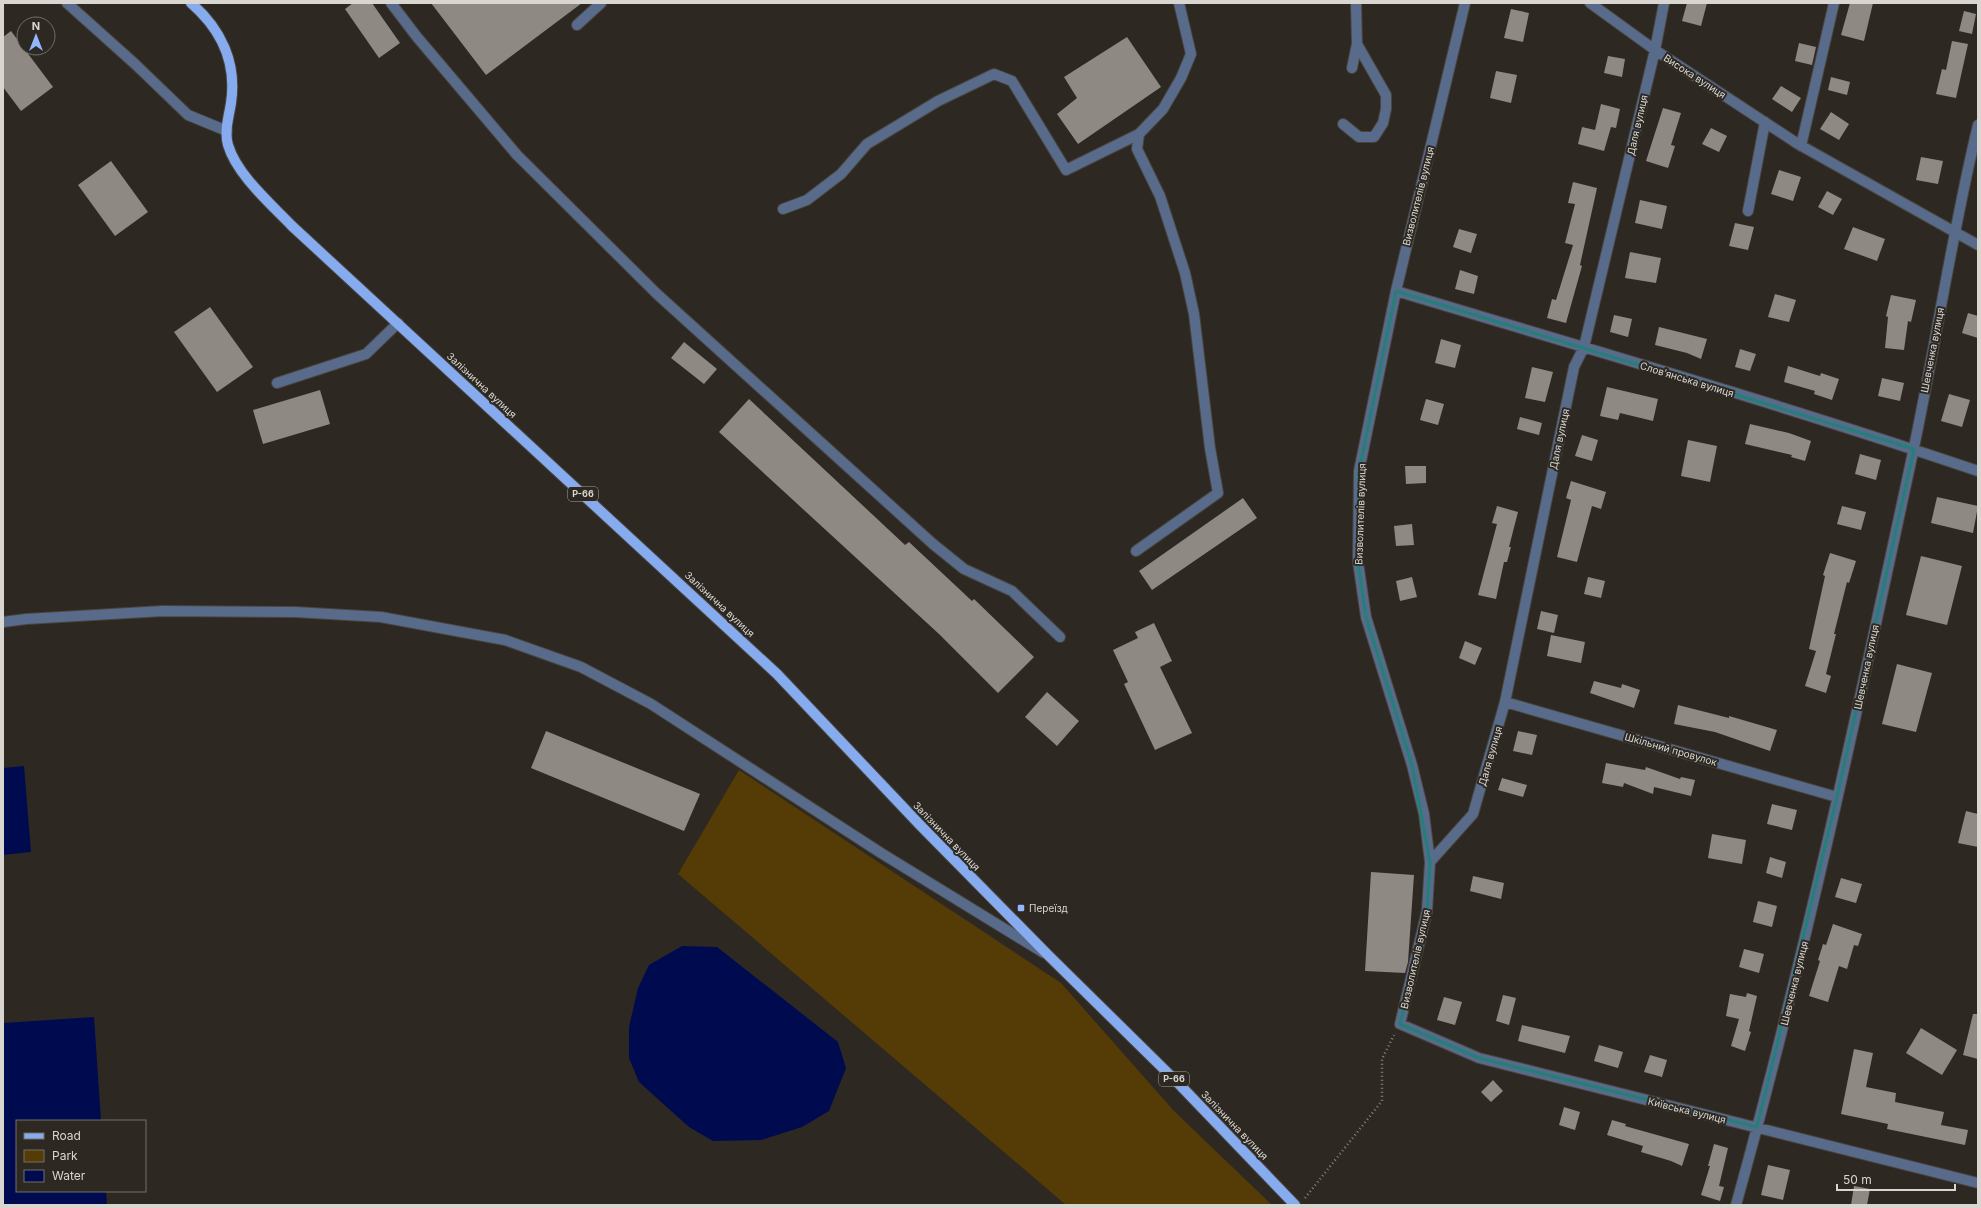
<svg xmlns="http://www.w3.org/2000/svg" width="1981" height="1208" viewBox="0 0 1981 1208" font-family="Inter,sans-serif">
	<rect width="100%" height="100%" fill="#2d2922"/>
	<path fill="#553b05" d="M739,770l322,213 113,128 98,94h-206l-388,-331z"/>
	<path fill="#000a4f" d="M24,766l7,86 -28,3v-87z
		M682,946l35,1 121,95 8,26 -17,43 -27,16 -41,13 -48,1 -24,-14 -50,-45 -10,-24v-31l9,-39 11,-23z
		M94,1017l7,104h-84v70h89l1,14h-104v-182z"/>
	<path fill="#8e8982" d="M353,3h19l28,40 -21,15 -34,-49z
		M431,3h151l-96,72z
		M1687,3h20l-6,23 -19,-5z
		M1850,3h23l-9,38 -23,-6z
		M1511,9l18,4 -6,29 -19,-4z
		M1964,11l12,3 -4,20 -13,-3z
		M11,31l42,56 -32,24 -18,-24v-50z
		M1127,37l34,50 -83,57 -21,-30 20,-16 -13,-21z
		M1952,41l16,3 -12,54 -20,-4 6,-25 4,1z
		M1799,43l17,4 -4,18 -17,-4z
		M1608,56l17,3 -3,18 -18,-4z
		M1496,71l21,4 -6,28 -21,-5z
		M1831,77l19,5 -3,13 -19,-5z
		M1781,86l20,12 -9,14 -20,-13z
		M1601,104l19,5 -4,19 -5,-1 -7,24 -26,-7 4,-17 13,3z
		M1663,108l18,5 -10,32 4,1 -7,22 -22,-7z
		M1831,112l18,12 -10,16 -19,-11z
		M1711,128l16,8 -8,16 -17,-8z
		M1921,157l22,4 -5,23 -22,-4z
		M111,161l37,51 -33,24 -37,-51z
		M1779,170l22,7 -8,24 -22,-7z
		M1573,182l24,6 -17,77 2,1 -16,57 -19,-5 5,-19 4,1 17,-55 -8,-2 10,-39 -7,-1z
		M1827,191l15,8 -9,16 -15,-8z
		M1640,200l27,6 -5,23 -27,-6z
		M1735,223l19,4 -6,23 -19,-4z
		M1853,227l32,12 -8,22 -33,-12z
		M1459,229l18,5 -6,19 -18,-6z
		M1630,252l31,6 -5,25 -31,-5z
		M1460,270l18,6 -4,18 -19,-5z
		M1775,294l21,6 -7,22 -21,-5z
		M1891,295l25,5 -5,22 -3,-1 -4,29 -19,-2 3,-31 -2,-1z
		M210,307l43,60 -36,25 -43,-60z
		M1968,313l10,3v22l-16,-5z
		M1614,315l18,4 -4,18 -18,-5z
		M1659,327l48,12 -6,20 -14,-6 -32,-8z
		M1441,339l20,6 -6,23 -20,-5z
		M684,342l33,27 -13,15 -33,-26z
		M1740,349l16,5 -6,17 -15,-4z
		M1788,366l32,10 1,-3 18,6 -7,21 -18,-6 1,-3 -31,-9z
		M1532,367l21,5 -8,30 -20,-4z
		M1882,378l22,5 -4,18 -22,-5z
		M1607,387l51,12 -5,22 -33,-8 -2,7 -18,-4z
		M320,390l10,34 -67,20 -10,-34z
		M1949,394l21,6 -8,27 -21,-6z
		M749,399l156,146 4,-3 63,59 2,-2 60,58 -36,36 -59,-59 -220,-202z
		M1426,399l18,5 -6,21 -18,-5z
		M1520,417l22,6 -3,12 -22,-6z
		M1750,424l39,9 22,8 -6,20 -14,-4 1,-2 -47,-11z
		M1582,435l16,5 -6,21 -17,-5z
		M1688,440l29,6 -7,36 -29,-6z
		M1860,454l21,6 -5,20 -21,-6z
		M1405,466h21v17l-20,1z
		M1571,481l35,11 -5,17 -9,-3 -15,56 -20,-5 14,-57 -5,-2z
		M1937,497l41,9 -5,27 -42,-10z
		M1243,498l14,20 -105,72 -13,-19z
		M1497,506l21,6 -9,35h2l-4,15h-3l-8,37 -18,-4 19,-71 -5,-1z
		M1842,506l24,6 -5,18 -24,-6z
		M1412,524l2,21 -18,1 -2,-20z
		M1830,553l26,8 -7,22 -2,-1 -13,52h2l-10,40 5,2 -5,17 -21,-7 11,-35 -7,-2 16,-73 -2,-1z
		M1921,556l41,10 -15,59 -41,-10z
		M1412,577l5,20 -17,4 -4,-20z
		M1588,577l17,4 -4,17 -17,-4z
		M1541,611l17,4 -4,18 -17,-4z
		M1154,623l18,38 -12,6 32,66 -37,17 -31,-66 4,-2 -15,-32 25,-12 -3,-6z
		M1551,635l34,7 -4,21 -34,-7z
		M1465,641l17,7 -7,17 -16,-7z
		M1897,664l35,9 -16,59 -34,-8z
		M1594,681l27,7 1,-4 18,6 -6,18 -44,-15z
		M1047,692l32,29 -22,25 -32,-29z
		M1678,705l51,13v-2l48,14 -7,21 -55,-19 -41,-8z
		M546,731l154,63 -16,37 -153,-63z
		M1518,731l19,4 -5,20 -19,-4z
		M1606,763l39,7 1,-3 34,12 1,-2 14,3 -4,16 -37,-9 -1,7 -29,-11 -1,4 -21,-4z
		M1502,778l25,7 -4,12 -25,-7z
		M1772,804l25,6 -5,20 -25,-6z
		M1966,811l12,3v33l-20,-4z
		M1712,834l34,6 -4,24 -34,-6z
		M1770,857l16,5 -4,16 -16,-5z
		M1371,872l43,3 -6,87 -3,11 -40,-2z
		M1473,876l31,7 -3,16 -31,-8z
		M1841,878l21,6 -6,19 -21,-6z
		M1758,901l19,5 -5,21 -19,-5z
		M1833,924l29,10 -4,12 -4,-1 -7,24 -8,-3 -11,36 -19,-6 11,-35 -2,-1 5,-16 3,1z
		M1744,949l20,5 -5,19 -20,-6z
		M1747,993l10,3 -8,35 2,1 -6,19 -14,-5 8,-27 -13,-3 4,-22 16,3z
		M1503,995l13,3 -7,27 -13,-4z
		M1444,997l18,5 -7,23 -18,-5z
		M1973,1014h5v45l-15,-4z
		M1522,1025l48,11 -5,17 -47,-12z
		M1921,1028l36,22 -15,25 -36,-22z
		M1599,1045l24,7 -5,16 -24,-7z
		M1854,1049l19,4 -7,34 30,6 -1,9 49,10 -3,13 27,5 -3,15 -78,-16 1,-5 -47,-10z
		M1650,1055l17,5 -5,17 -18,-5z
		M1493,1080l10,11 -12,11 -10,-10z
		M1564,1107l16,5 -5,18 -16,-5z
		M1612,1120l14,4 -1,2 64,18 -7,22 -11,-5 -30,-9 2,-6 -36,-11z
		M1714,1144l14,4 -9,38 5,1 -4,14 -19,-6 9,-29h-2z
		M1768,1165l22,5 -7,30 -22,-5z
		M1854,1186l16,3 -3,16h-16z"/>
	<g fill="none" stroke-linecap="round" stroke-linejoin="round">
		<g stroke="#49453e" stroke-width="12">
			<path id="minor" d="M67,3l68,61 53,51 39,16
				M391,3l26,34 100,118 140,139 276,250 31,25 48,22 48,46
				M1465,3l-69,288 -37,180 -1,91 8,55 46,148 12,49 6,48 -3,49 -27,113 79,34 499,125
				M1590,3l65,47 143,94 180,101
				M577,25l24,-22
				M1352,68l5,-24
				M1343,124l16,13h15l9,-14 3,-14v-14l-29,-51 -1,-41
				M1801,146l33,-143
				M783,209l24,-9 34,-26 26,-30 71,-43 56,-27 18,7 54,89 73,-36
				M1748,211l17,-89
				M1396,291c194,58 390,115 582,180
				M277,383l89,-29 32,-31
				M1136,551l82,-58 -8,-45 -16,-134 -9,-41 -25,-77 -23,-47 2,-15 24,-25 18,-31 10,-24 -12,-51
				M3,622l23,-3 137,-8 132,1 86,5 124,23 76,27 70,37 230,149 163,100
				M1505,702l332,95
				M1430,862l43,-48 32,-112 69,-335 10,-20 71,-297 9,-47
				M1736,1205c69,-248 123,-501 177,-753 23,-109 39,-219 65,-327"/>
		</g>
		<g stroke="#49453e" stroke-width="12">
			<path id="major" d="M191,3c30,26 46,60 40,100 -2,13 -7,28 -3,42 9,30 43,59 64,81l485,448 143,151 129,131 130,128 116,121"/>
		</g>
		<path stroke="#87847f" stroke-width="2.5" stroke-dasharray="1 3" stroke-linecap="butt" d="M1305,1198l77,-97v-42l12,-24"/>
		<use href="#minor" stroke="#596b8b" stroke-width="10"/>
		<use href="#major" stroke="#86abee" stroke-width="10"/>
	</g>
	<path fill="none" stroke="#238078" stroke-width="3" stroke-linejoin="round" d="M1396,291l518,158 -77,348 -80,330 -278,-69 -79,-34 27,-113 3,-49 -18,-97 -46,-148 -8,-55 1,-91z"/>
	<rect fill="#92b7fd" stroke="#2d2922" stroke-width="1.5" x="1017" y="904" width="8" height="8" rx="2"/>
	<g text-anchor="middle" stroke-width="4" stroke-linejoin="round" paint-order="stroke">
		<g fill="#2d2922" stroke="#a5a29d" stroke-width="1">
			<rect x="568" y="487" width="30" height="14" rx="3"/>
			<rect x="1159" y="1072" width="30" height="14" rx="3"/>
		</g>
		<g font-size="9" font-weight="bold" fill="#d9d6d2">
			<text x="583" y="497">Р-66</text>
			<text x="1174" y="1082">Р-66</text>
		</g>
		<g font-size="10" fill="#d9d6d2" stroke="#2d2922">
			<text transform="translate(1695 76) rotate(33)" y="4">Висока вулиця</text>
			<text transform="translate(1637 125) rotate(-77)" y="4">Даля вулиця</text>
			<text transform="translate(1418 196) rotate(-76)" y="4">Визволителів вулиця</text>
			<text transform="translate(1932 350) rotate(-79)" y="4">Шевченка вулиця</text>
			<text transform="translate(1687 379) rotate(17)" y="4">Слов’янська вулиця</text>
			<text transform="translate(482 385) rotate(43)" y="4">Залізнична вулиця</text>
			<text transform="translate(1559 439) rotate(-78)" y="4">Даля вулиця</text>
			<text transform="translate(1360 514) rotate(-88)" y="4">Визволителів вулиця</text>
			<text transform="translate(720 604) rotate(43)" y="4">Залізнична вулиця</text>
			<text transform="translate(1866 667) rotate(-78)" y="4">Шевченка вулиця</text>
			<text transform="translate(1671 749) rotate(16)" y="4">Шкільний провулок</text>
			<text transform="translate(1490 756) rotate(-74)" y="4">Даля вулиця</text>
			<text transform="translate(947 836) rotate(46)" y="4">Залізнична вулиця</text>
			<text transform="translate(1415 959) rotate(-77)" y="4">Визволителів вулиця</text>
			<text transform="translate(1794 983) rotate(-76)" y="4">Шевченка вулиця</text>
			<text transform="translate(1687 1110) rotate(14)" y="4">Київська вулиця</text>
			<text transform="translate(1235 1125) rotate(46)" y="4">Залізнична вулиця</text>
		</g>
		<g font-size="10" fill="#d9d6d2" stroke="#2d2922" text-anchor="start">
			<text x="1029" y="912">Переїзд</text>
		</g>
	</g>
	<rect width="1981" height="1208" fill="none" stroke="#d9d6d2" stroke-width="8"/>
	<rect x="16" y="1120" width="130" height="72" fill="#2d2922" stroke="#726e68"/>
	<rect x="24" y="1133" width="20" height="6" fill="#86abee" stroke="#726e68"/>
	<text x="52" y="1140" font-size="12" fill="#d9d6d2">Road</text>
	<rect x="24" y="1150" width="20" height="12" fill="#553b05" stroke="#726e68"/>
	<text x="52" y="1160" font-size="12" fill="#d9d6d2">Park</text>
	<rect x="24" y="1170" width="20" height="12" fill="#000a4f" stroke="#726e68"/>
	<text x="52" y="1180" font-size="12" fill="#d9d6d2">Water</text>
	<g transform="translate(36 36)"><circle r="19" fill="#2d2922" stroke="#726e68"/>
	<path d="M0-3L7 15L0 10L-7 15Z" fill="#92b7fd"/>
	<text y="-6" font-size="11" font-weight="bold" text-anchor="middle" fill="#d9d6d2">N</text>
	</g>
	<path d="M1837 1184v6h118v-6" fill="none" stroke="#d9d6d2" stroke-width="2"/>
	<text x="1843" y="1184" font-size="12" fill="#d9d6d2" stroke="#2d2922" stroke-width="3" paint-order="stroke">50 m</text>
</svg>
